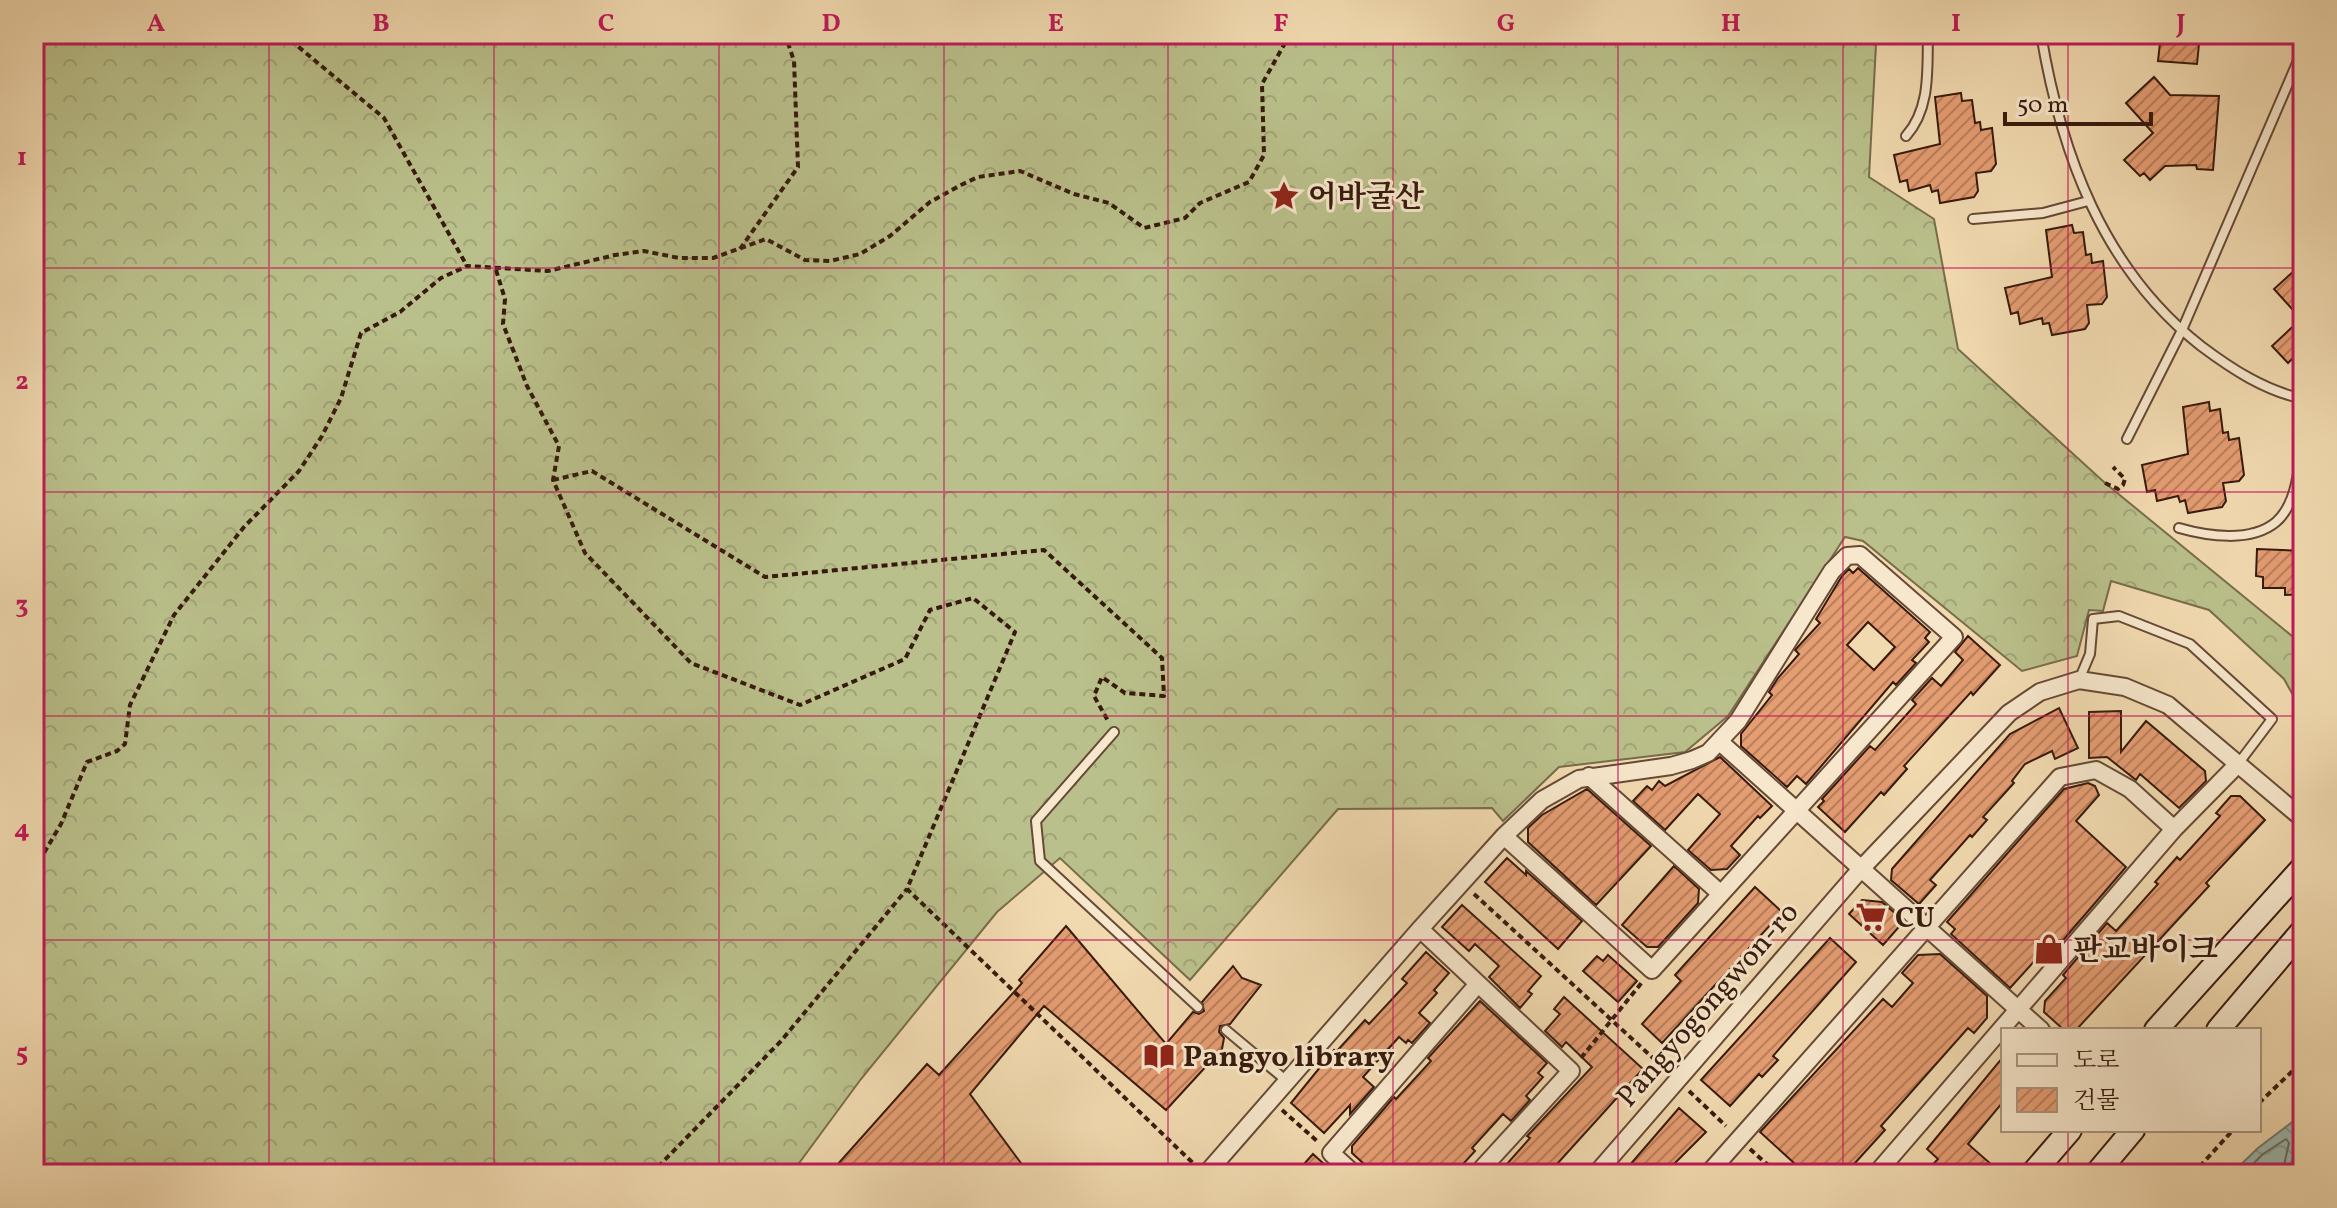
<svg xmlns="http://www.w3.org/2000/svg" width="2337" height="1208" viewBox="0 0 2337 1208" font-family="Vollkorn,'Noto Serif KR',serif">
	<defs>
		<pattern id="forest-crowns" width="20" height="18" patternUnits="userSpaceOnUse" patternTransform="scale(2)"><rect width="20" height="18" fill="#bac08b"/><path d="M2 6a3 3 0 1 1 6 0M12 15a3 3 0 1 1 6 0" fill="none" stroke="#a0a477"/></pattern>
		<pattern id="water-waves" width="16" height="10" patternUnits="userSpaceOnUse" patternTransform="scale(2)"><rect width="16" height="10" fill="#9bbab0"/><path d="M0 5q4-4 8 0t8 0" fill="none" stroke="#869f96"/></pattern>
		<pattern id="building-hatch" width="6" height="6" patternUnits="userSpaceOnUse" patternTransform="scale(2)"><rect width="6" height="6" fill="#e59d72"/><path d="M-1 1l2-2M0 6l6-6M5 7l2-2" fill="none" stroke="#ba7f5c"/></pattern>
	</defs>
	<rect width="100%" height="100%" fill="#f2dab0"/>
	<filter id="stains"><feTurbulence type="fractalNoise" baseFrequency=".0025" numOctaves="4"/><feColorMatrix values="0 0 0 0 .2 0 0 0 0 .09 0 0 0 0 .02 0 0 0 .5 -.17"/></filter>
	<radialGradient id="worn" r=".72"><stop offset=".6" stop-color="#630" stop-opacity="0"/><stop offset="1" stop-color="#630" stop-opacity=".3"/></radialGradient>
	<path fill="url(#forest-crowns)" stroke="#786d4c" stroke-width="2" d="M34,34h1812l30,11 -7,132 65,42 24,130 147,134 198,162v68l-19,-34 -75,-69 -98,-29 -8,30 -14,-1 -12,46 -55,15 -159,-130 -18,-4 -117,179 -43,36 -126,15 -56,54 -11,-13 -154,1 -148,171 -130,-122 -63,54 -136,167 -70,95h-757z"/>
	<path fill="url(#water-waves)" stroke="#737a6f" stroke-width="2" d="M2303,1114v21l-5,5 -10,34h-57l27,-26z"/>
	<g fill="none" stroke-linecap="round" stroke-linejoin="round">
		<path stroke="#696a5e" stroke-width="2" d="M2243,1174l20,-20 23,-15 3,4 -7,31"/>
	</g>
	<path fill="url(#building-hatch)" stroke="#371a0d" stroke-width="2" fill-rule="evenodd" d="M2161,34h39l-3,30 -39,-3z
		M2154,77l16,18 49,1 -6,74 -16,-1 -1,-4 -31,1 -15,14 -6,-7 -4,3 -16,-16 29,-27 -27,-30z
		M1961,93l1,8 10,-1 3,23 5,-1 1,8 11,-2 4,36 -5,7 -15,2 2,18 -4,6 -34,6 -2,-13 -6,2 -2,-7 -21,6 -2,-11 -7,2 -6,-27 46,-11 -5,-47z
		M2072,225l2,8 9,-1 3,23 5,-1 1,9 11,-2 4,36 -5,7 -15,1 2,18 -4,6 -33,6 -3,-12 -6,1 -1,-6 -22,6 -2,-12 -7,2 -6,-26 47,-11 -6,-47z
		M2294,271l9,10v90l-11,-12 -4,4 -16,-17 29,-27 -27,-30z
		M2209,402l1,9 10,-2 3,24 5,-1 1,8 10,-2 5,37 -5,6 -16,2 3,18 -4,6 -34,6 -3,-13 -5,2 -2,-6 -21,5 -2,-11 -8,2 -5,-27 46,-11 -5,-47z
		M2257,549l46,2v43l-18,1v-7h-22v-11l-7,-1z
		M1858,568l72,64 -5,6 4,4 -17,18 4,3 -20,22 -3,-3 -87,102 -9,-8 -10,11 -46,-41v-12l31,-39 -3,-3 9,-14 21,-24 -4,-4 25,-27 -4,-4 26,-43 7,-7 4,4zM1868,622l27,25 -21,23 -27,-25z
		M1968,636l32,29 -27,30 -2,-3 -67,74 3,3 -23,26 -3,-3 -36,40 -27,-25 6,-6 -2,-2 48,-53 5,4 41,-46 -4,-4 20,-22 9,8 22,-26 -8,-8z
		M2059,708l19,40 -23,11 -3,-8 -27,13 -13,17 2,2 -31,34 4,3 -15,17 -2,-2 -40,45 6,5 -17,19 -28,-24 1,-11 118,-135z
		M2121,711v41l25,-31 59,50 1,10 -27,27 -39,-34 -4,6 -29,-23 -18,1v-46z
		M1720,757l52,49 -12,12 -2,-2 -27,30 9,9 -13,14 -16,1 -23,-20 32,-36 -22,-20 -33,36 -32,-29 14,-15 5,4 7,-9 6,5z
		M2088,783l7,3 4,9 -23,26 50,46 -80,93 -6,-5 -30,33 -59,-54 4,-5 -8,-7 117,-133z
		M1587,789l64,57 -55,59 -68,-63v-14l14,-13z
		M2231,796h9l25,24 -59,63 3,3 -133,144h-12l-20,-18 1,-11 21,-23 -3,-3 44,-52 9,8 42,-47 -3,-2 22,-25 3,3 40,-44 -4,-3z
		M1507,858l19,17v-4l56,50 -24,28 -73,-67z
		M1674,866l25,23 -1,14 -40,44h-11l-25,-22z
		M1755,887l27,25 -120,131 -20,-19 39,-43 -6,-6z
		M1862,900l20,2 22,19 -21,24 -34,-31z
		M1462,905l79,71 -13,15 4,3 -12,14 -31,-31 10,-11 -24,-22 -6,7 -27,-24z
		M1066,926l100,118 27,-32 6,2 5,-3 -2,-9 31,-36 9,12 19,7 -31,39 -10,2 -1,6 5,6 -2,11 -56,61 -122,-104 -74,88 59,80h-200l98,-110 12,11 83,-92 -3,-3z
		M1830,938l26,24 -83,94 5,4 -16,17 -3,-3 -29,32 -29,-26z
		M1426,952l23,21 -15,17 3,3 -18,20 11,10 -18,20 -4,-3 -2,3 -7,-6 -36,40 11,10 -24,27v-9l-26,28 -33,-30 43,-53 2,2 29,-32 4,4 38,-41 -5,-4z
		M1940,954l47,42v22l-13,15 -6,-5 -87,98 4,4 -40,44h-39l-46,-42 123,-133 9,8 21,-24 -11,-10 16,-18z
		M1608,955l29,26 -19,21 -35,-31 14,-15 6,5z
		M1564,997l79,72 -95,105h-50l32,-36 -3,-2 65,-69 -26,-25 -4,5 -17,-16 15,-17 -6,-5z
		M1480,1001l67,62 -9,10 5,4 -17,19 4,4 -19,21 -8,-7 -31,34 3,3 -21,23h-79l-23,-21v-7l42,-49 2,2 35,-38 -3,-3z
		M2003,1057v45l-35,42 24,21 -8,9h-60l14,-15 -11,-10z
		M1679,1108l27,24 -42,42h-42z
		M1313,1154l22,20h-40z"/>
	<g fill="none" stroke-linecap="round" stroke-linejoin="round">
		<g stroke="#664a36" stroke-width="12">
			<path id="lane" d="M2041,34c20,120 62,235 160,312 32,24 63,44 102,53
				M1906,136c25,-28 21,-67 22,-102
				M1973,219l70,-6 45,-12
				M2127,439l55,-109 121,-281
				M2179,528c28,8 72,15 97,-6 21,-18 23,-56 27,-81
				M2079,680l11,-26 3,-35 26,-3 71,28 82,75 -34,45
				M1114,732l-78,89 4,40 158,146
				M1226,1030l62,52"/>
		</g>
		<g stroke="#664a36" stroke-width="20">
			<path id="street" d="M1720,742l321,288
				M1589,776l132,118
				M1420,929l151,142 -94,103
				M1206,1174l214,-245 84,-93 38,-36 37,-21 92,-13 21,-6 16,-7 30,-32 94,-150 15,-15 13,-1 94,82 -302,333 -148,-134
				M1354,1174l-23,-21 146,-168
				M1596,1174l264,-304 149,-157 31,-21 39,-12 46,7 43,18 135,114
				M1708,1174l352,-397 36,-7 34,19 44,40
				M1876,1174l298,-345 64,-65"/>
		</g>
		<g stroke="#371a0d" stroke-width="26">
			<path id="secondary" d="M2156,1030l147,-163
				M2218,1030l85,-100
				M2032,1174l38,-44
				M2096,1174l37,-44"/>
		</g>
		<path stroke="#371a0d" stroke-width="4" stroke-dasharray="6 4" stroke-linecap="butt" d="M283,34l101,84 83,148
			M740,249l58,-82 -4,-106 -9,-27
			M496,270l9,29 -2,25 24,62 32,60 -6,34 32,73 106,110 109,42 105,-46 25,-49 43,-12 42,34 -108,257 288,276
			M553,480l39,-9 173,106 279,-27 118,108 2,38 -39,-3 -23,-16 -8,19 14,25
			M2105,483l13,6 5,-4 2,-6 -12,-12
			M34,870l27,-46 26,-62 30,-11 8,-7 5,-39 44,-90 70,-88 55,-56 23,-35 19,-38 20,-65 39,-21 41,-34 26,-12 81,5 67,-16 29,-4 35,7h34l53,-19 39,21 25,1 30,-7 30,-18 40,-34 31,-17 17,-8 42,-6 54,23 35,9 35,25 41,-10 15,-15 49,-21 15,-27 -2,-71 28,-50
			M1474,894l191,175
			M1581,1058l62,-77
			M1689,1091l37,35
			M2259,1103l44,-42
			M1282,1110l35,31
			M1750,1149l28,25
			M651,1174l130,-133 126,-152
			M2193,1174l40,-44"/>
		<use href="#lane" stroke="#f7e7cc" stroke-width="8"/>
		<use href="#street" stroke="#f7e7cc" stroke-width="16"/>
		<use href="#secondary" stroke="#f7e7cc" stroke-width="22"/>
	</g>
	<path fill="none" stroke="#c2185b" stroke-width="2" stroke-opacity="0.55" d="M269,34v1140M494,34v1140M719,34v1140M944,34v1140M1168,34v1140M1393,34v1140M1618,34v1140M1843,34v1140M2068,34v996M34,268h2269M34,492h2269M34,716h2269M34,940h2269M2068,1130v44"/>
	<defs>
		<g id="sight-bare" transform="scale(2.4)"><path d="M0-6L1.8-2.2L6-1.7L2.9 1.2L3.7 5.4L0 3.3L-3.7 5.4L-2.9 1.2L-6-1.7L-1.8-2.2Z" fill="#8f2418" stroke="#f7e7cc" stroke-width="2.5" paint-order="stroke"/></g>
		<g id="supermarket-bare" transform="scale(2.4)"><path d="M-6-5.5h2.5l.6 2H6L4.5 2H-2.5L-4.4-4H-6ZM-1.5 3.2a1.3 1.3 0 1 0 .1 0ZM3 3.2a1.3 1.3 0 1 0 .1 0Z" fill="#8f2418" stroke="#f7e7cc" stroke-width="2.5" paint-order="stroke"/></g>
		<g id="shop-bare" transform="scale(2.4)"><path d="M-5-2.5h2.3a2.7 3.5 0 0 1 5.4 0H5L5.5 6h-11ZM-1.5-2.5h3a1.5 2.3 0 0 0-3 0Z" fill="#8f2418" stroke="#f7e7cc" stroke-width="2.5" paint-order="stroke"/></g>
		<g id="library-bare" transform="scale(2.4)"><path d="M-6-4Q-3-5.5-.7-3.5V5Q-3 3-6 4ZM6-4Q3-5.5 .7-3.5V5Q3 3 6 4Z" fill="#8f2418" stroke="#f7e7cc" stroke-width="2.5" paint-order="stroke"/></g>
	</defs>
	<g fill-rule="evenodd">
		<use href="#sight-bare" x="1284" y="196"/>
		<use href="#supermarket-bare" x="1871" y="917"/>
		<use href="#shop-bare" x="2049" y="949"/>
		<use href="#library-bare" x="1159" y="1056"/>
	</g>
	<g text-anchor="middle" stroke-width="6" stroke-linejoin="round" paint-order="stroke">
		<g font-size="30" font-weight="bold" fill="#371a0d" stroke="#f7e7cc" text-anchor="start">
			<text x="1308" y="206">어바굴산</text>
			<text x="1895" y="927">CU</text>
			<text x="2073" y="959">판교바이크</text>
			<text x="1183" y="1066">Pangyo library</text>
		</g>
		<g font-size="30" fill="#371a0d" stroke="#f7e7cc">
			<text transform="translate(1707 1004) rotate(-49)" y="10">Pangyogongwon-ro</text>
		</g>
	</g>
	<rect width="2337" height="1208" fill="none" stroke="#f2dab0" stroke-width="88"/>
	<rect x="2001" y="1028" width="260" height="104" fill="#f7e7cc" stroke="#aa9580" stroke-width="2"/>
	<rect x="2017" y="1054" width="40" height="12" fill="#f7e7cc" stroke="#aa9580" stroke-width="2"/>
	<text x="2073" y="1068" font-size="24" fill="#371a0d">도로</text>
	<rect x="2017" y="1088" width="40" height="24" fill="url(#building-hatch)" stroke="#aa9580" stroke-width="2"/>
	<text x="2073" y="1108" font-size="24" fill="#371a0d">건물</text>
	<path d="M2005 112v12h146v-12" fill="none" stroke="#371a0d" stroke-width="4"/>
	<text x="2017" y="112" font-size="24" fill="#371a0d" stroke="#f7e7cc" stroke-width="6" paint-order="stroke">50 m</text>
	<rect x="44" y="44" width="2249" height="1120" fill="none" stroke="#c2185b" stroke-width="3"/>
	<g font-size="26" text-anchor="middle" font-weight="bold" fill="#c2185b">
		<text x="156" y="31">A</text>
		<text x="381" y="31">B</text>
		<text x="606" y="31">C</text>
		<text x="831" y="31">D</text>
		<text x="1056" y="31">E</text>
		<text x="1281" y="31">F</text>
		<text x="1506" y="31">G</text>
		<text x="1731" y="31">H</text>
		<text x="1956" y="31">I</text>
		<text x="2181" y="31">J</text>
		<text x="22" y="165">1</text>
		<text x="22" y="389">2</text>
		<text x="22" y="613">3</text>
		<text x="22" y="837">4</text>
		<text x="22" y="1061">5</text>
	</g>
	<rect width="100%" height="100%" filter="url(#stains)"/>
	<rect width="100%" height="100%" fill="url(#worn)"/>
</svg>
